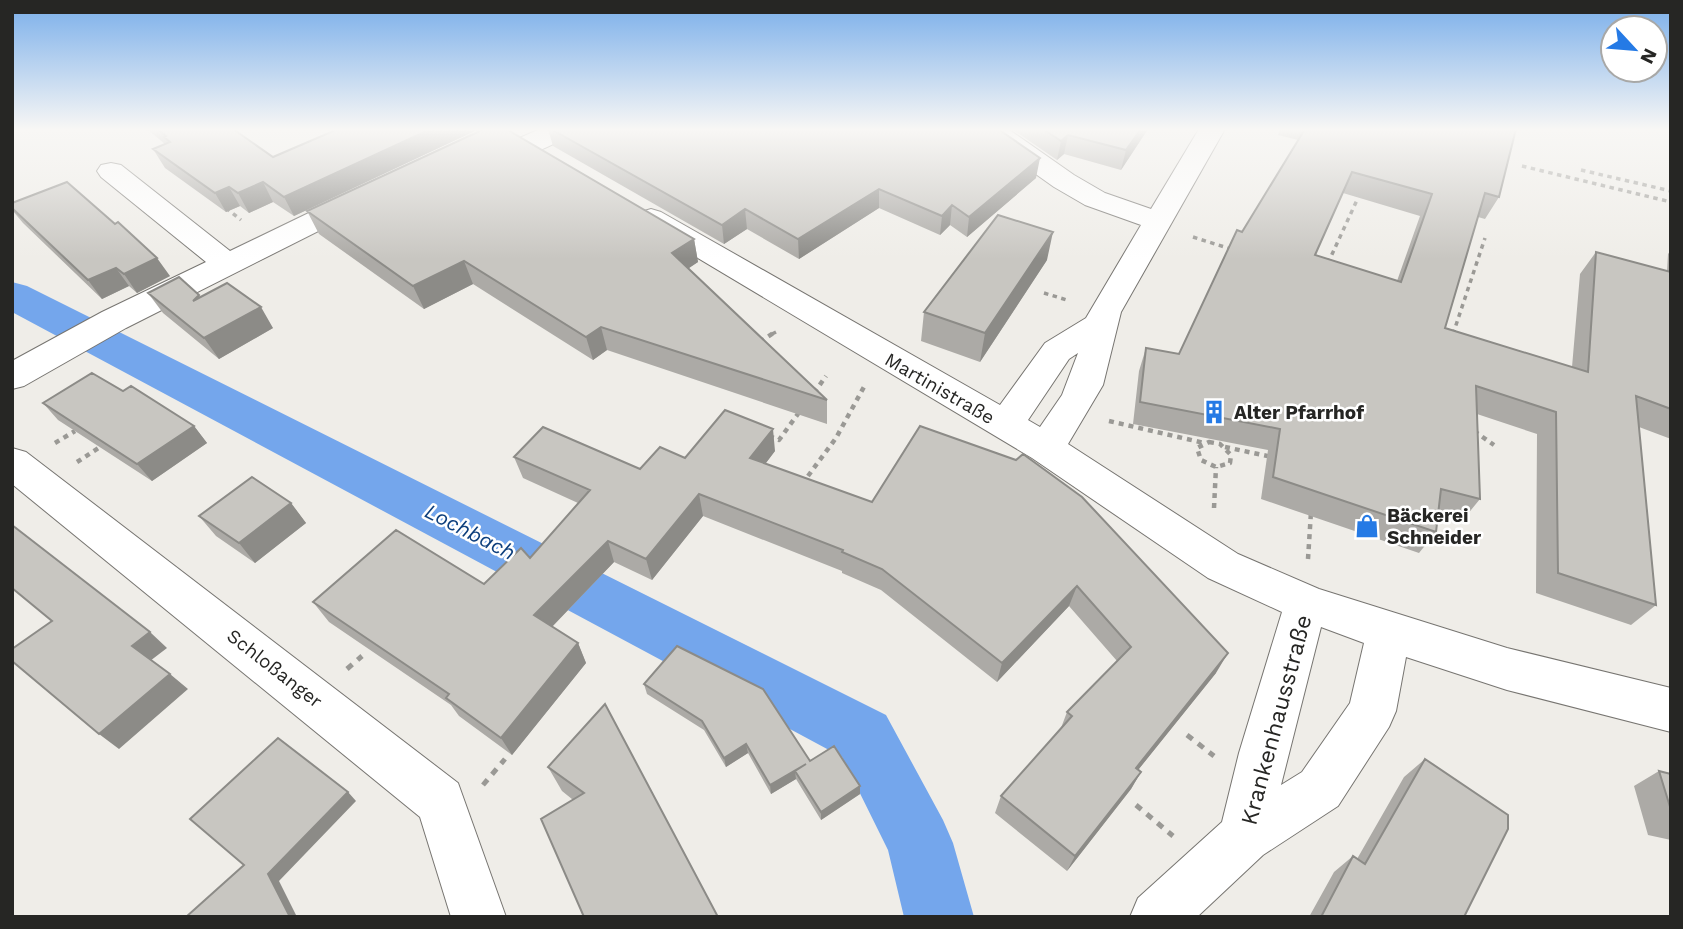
<svg xmlns="http://www.w3.org/2000/svg" width="1683" height="929" viewBox="0 0 1683 929" font-family="'Work Sans',sans-serif">
	<rect width="100%" height="100%" fill="#efede8"/>
	<g fill="none" stroke-linecap="round" stroke-linejoin="round">
		<path fill="#74a6ec" fill-rule="evenodd" d="M12,282l15,4 859,429 57,105 10,23 21,74h-70l-16,-67 -46,-93 -830,-445z"/>
		<g stroke="#777571" stroke-width="2">
			<path id="minor" d="M540,129h35l-4,6c-17,8 -36,22 -56,17l-3,-6 3,-6z
				M977,129h31l66,46 31,18 46,16 48,-80h26l-104,183 -18,73 -35,59 170,110 81,35 188,59 164,40v44l-164,-42 -101,-33 -10,54 -7,16 -51,79 -75,49 -66,62h-67l8,-19 84,-76 17,-69 43,-141 -74,-34 -176,-120 -391,-234 -5,-6 5,-6 10,-3 10,3 339,193 45,-62 41,-25 55,-93 -56,-20 -31,-18 -73,-52zM1078,353l-16,42 -22,32 -12,-7 41,-61zM1321,627l43,16 -14,60 -48,69 -21,13z
				M111,163l10,2 109,86 118,-57 10,-3 10,3 4,6 -4,6 -242,122 -102,58 -12,3v-28l90,-49 104,-50 -105,-85 -4,-6 4,-6z
				M12,448l14,4 432,331 48,134h-55l-31,-100 -408,-333z"/>
		</g>
		<path stroke="#9a9995" stroke-width="3.5" stroke-dasharray="4.5 4.5" stroke-linecap="butt" d="M1522,166l149,36
			M1581,170l90,21
			M226,208l15,12
			M1193,237l41,13
			M1328,263l29,-63
			M1044,293l23,7
			M772,334l4,-2
			M1453,334l32,-96"/>
		<path stroke="#9a9995" stroke-width="4.5" stroke-dasharray="5 5" stroke-linecap="butt" d="M1452,337l2,-5
			M760,342l15,-10
			M814,393l12,-17
			M1109,421l95,22
			M1474,431l20,14
			M769,436l10,4 21,-29
			M1209,442l11,2 11,11 -1,8 -14,4 -15,-7 -4,-12z
			M55,443l20,-12
			M1225,447l47,10
			M77,462l23,-15
			M808,476l28,-38 29,-53
			M1214,508l2,-41
			M1308,559l3,-47"/>
		<path stroke="#9a9995" stroke-width="5" stroke-dasharray="7 7" stroke-linecap="butt" d="M347,669l15,-13
			M1187,735l27,21
			M483,785l22,-26
			M1136,805l37,31"/>
		<use href="#minor" fill="#fff" fill-rule="evenodd"/>
	</g>
	<path fill="#acaaa6" fill-rule="evenodd" d="M147,129h86l40,28 65,-28h141l-185,87 -21,-14 -24,11 -9,-7 -14,6 -61,-44 -12,-19 12,-5z
		M548,129h450l38,49 -69,59 -17,-12 -10,10 -61,-27 -80,51 -52,-30 -23,15 -171,-98z
		M1012,129h136l-27,41 -57,-16 -7,6z
		M1280,129h236l-17,68 -14,22 -7,-2 -33,111 127,39 8,-93 16,-22 71,20 1,-18 3,-4v189l-32,-12 17,178 -25,20 -95,-32 1,-159 -60,-20 3,85 -18,22 -24,-7 -2,18 -17,21 -158,-54 7,-49 -135,-26 6,-53 7,-23 33,6 63,-122 56,-92 -20,-5zM1343,193l77,23 -23,65 -82,-26z
		M12,203l158,73 -33,17 -8,-7 -27,13 -79,-76 -11,-13z
		M307,211l387,28 4,23 -10,6 139,132v24l-220,-74 -14,10 -120,-76 -49,25 -105,-75z
		M1047,260l-67,102 -59,-21 3,-29z
		M148,293l51,2 1,2 73,31 -54,31 -56,-46z
		M123,391l71,35 13,17 -55,38 -94,-61 -15,-17z
		M920,426l296,247 -78,97 3,2 -10,17 -64,82 -72,-58 6,-17 60,-68 6,-16 50,-51 -48,-55 -72,76 -116,-92 -39,-17v-2l-139,-55 -51,64 -38,-18 -62,65 26,16 8,20 -74,92 -53,-39 -8,-11 -122,-83 -16,-20 171,-18 46,-26 48,-55 -55,-25 -9,-21 126,12 45,-11 90,-7 -10,13 107,38z
		M291,503l15,20 -51,40 -39,-27 -17,-20z
		M644,684l166,77 50,33 -39,26 -25,-41 -25,15 -23,-41 -22,14 -22,-37 -57,-36z
		M605,704l113,213 -156,-126 -14,-24z
		M1425,759l39,158h-155l25,-45 19,-16 4,3 47,-82z
		M1659,771l12,3v66l-23,-5 -14,-49z"/>
	<path fill="#8c8b87" d="M431,129h48l-185,87 -10,-19z
		M1141,129h7l-27,41 5,-20z
		M1068,135l-4,19 -7,6 4,-19z
		M1040,158l-4,20 -69,59 2,-20z
		M263,182l10,20 -24,11 -11,-20z
		M229,187l11,19 -14,6 -11,-19z
		M879,189v19l-80,51 -1,-20z
		M952,205l-2,20 -10,10 2,-19z
		M745,209l2,20 -23,15 -2,-19z
		M1053,232l-6,28 -67,102 5,-29z
		M694,239l4,23 -22,15 -4,-24z
		M157,258l13,18 -33,17 -13,-19z
		M464,261l9,23 -49,25 -11,-23z
		M116,268l13,18 -27,13 -14,-19z
		M261,307l12,21 -54,31 -15,-21z
		M601,327l6,23 -14,10 -7,-23z
		M194,426l13,17 -55,38 -15,-17z
		M773,429l2,22 -22,29 -3,-22z
		M699,494l4,22 -51,64 -6,-21z
		M291,503l15,20 -51,40 -16,-20z
		M608,541l6,21 -70,73 -10,-20z
		M1077,586l-8,20 -72,76 5,-19z
		M150,632l17,16 -17,13 -18,-15z
		M578,643l8,20 -74,92 -11,-17z
		M1228,653l-12,20 -90,112 10,-17z
		M170,674l18,15 -69,60 -20,-15z
		M746,744l2,9 -22,14 -2,-9z
		M806,764l-11,7 1,8 -25,15 -1,-9z
		M1141,772l-10,17 -64,82 8,-15z
		M860,786v8l-39,26v-8z
		M348,792l8,9 -77,80 18,36h-7l-22,-43z"/>
	<path fill="#c8c6c1" stroke="#8c8b87" stroke-width="2" fill-rule="evenodd" d="M158,129h75l40,28 65,-28h93l-147,68 -21,-15 -25,11 -9,-6 -14,6 -62,-44 17,-7 -6,-5 2,-1z
		M484,129h22l188,110 -22,14 155,147 -226,-73 -15,10 -122,-76 -51,25 -106,-75z
		M551,129h447l42,29 -71,59 -17,-12 -10,11 -63,-27 -81,50 -53,-30 -23,16z
		M1043,129h98l-15,21 -58,-15 -7,6z
		M1305,129h211l-17,68 -14,-4 -40,135 143,44 8,-120 75,20v137l-35,-13 20,209 -98,-32 -2,-161 -80,-26 4,113 -39,-10 -5,43 -163,-55 7,-48 -140,-27 6,-54 33,6 58,-124 5,2zM1352,172l80,22 -31,88 -86,-27z
		M67,182l48,42 3,-2 39,36 -33,16 -8,-6 -28,12 -76,-72v-5z
		M998,215l55,17 -68,101 -61,-21z
		M179,277l20,18 -6,6 34,-18 34,24 -57,31 -56,-45z
		M92,373l31,18 8,-5 63,40 -57,38 -94,-61z
		M725,410l48,19 -23,29 122,44 48,-76 96,34 7,-6 59,43 146,156 -92,115 5,4 -66,84 -74,-60 71,-80 -5,-4 64,-65 -54,-61 -75,77 -120,-94 -40,-17 1,-2 -144,-56 -53,65 -38,-18 -74,74 44,28 -77,95 -55,-40 3,-4 -136,-92 83,-72 88,54 37,-36 9,10 60,-68 -76,-33 29,-30 97,42 20,-22 25,11z
		M252,477l39,26 -52,40 -40,-27z
		M12,525l138,107 -18,14 38,28 -71,60 -87,-73v-12l40,-28 -40,-33z
		M677,646l86,43 47,72 24,-15 26,40 -39,26 -26,-41 11,-7 -36,21 -24,-41 -22,14 -22,-37 -58,-37z
		M605,704l113,213h-134l-43,-98 43,-26 -36,-26z
		M278,738l70,54 -80,82 22,43h-104l58,-52 -54,-46z
		M1425,759l83,56v14l-44,88h-143l32,-61 12,8z
		M1659,771l12,3v36z"/>
	<linearGradient id="sky" x2="0" y2="1"><stop stop-color="#79aeea"/><stop offset="0.5" stop-color="#f8f7f5"/><stop offset="1" stop-color="#f8f7f5" stop-opacity="0"/></linearGradient>
	<rect width="1683" height="259" fill="url(#sky)"/>
	<defs>
		<g id="building-bare" transform="scale(1.89)"><path d="M-4-6H4V6H1V3H-1V6H-4ZM-2.5-4.3h1.7v1.8h-1.7ZM.8-4.3h1.7v1.8H.8ZM-2.5-1h1.7V.8h-1.7ZM.8-1h1.7V.8H.8Z" fill="#257ae5" stroke="#fff" stroke-width="2.5" paint-order="stroke"/></g>
		<g id="shop-bare" transform="scale(1.89)"><path d="M-5-2.5h2.3a2.7 3.5 0 0 1 5.4 0H5L5.5 6h-11ZM-1.5-2.5h3a1.5 2.3 0 0 0-3 0Z" fill="#257ae5" stroke="#fff" stroke-width="2.5" paint-order="stroke"/></g>
	</defs>
	<g fill-rule="evenodd">
		<use href="#building-bare" x="1214" y="412"/>
		<use href="#shop-bare" x="1367" y="526"/>
	</g>
	<g text-anchor="middle" stroke-width="5" stroke-linejoin="round" paint-order="stroke">
		<g font-size="19" fill="#262624" stroke="#fff">
			<text transform="translate(940 388) rotate(30)" y="7">Martinistraße</text>
			<text transform="translate(275 668) rotate(38)" y="7">Schloßanger</text>
		</g>
		<g font-size="19" font-weight="bold" fill="#262624" stroke="#fff" text-anchor="start">
			<text x="1234" y="419">Alter Pfarrhof</text>
			<text x="1387" y="522">Bäckerei<tspan x="1387" dy="22">Schneider</tspan></text>
		</g>
		<g font-size="21" font-style="italic" fill="#0d3f7d" stroke="#fff">
			<text transform="translate(470 532) rotate(27)" y="7">Lochbach</text>
		</g>
		<g font-size="23" fill="#262624" stroke="#fff">
			<text transform="translate(1276 720) rotate(-75)" y="8">Krankenhausstraße</text>
		</g>
	</g>
	<rect width="1683" height="929" fill="none" stroke="#262624" stroke-width="28"/>
	<g transform="translate(1634 49) rotate(116)"><circle r="33" fill="#ffffff" stroke="#a8a8a7" stroke-width="2"/>
	<path d="M0-5L12 26L0 18L-12 26Z" fill="#257ae5"/>
	<text y="-10" font-size="19" font-weight="bold" text-anchor="middle" fill="#262624">N</text>
	</g>
</svg>
